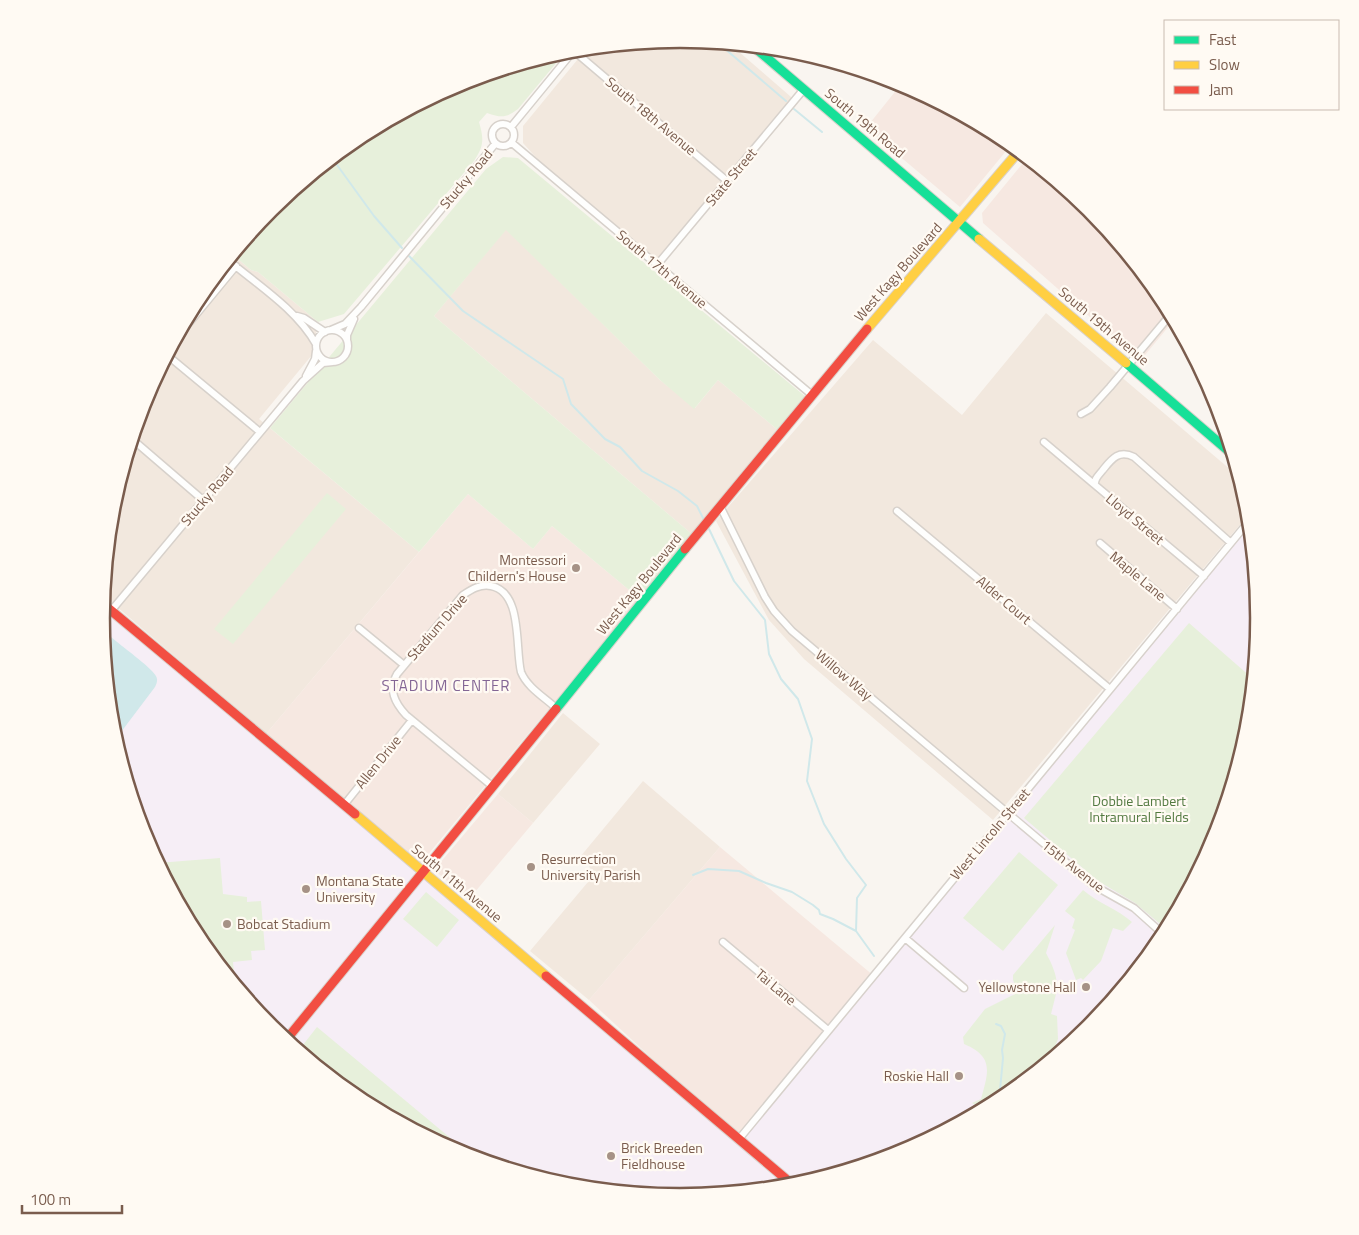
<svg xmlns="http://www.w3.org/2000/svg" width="1359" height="1235" viewBox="0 0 1359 1235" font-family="'Titillium Web',sans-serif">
	<rect width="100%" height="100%" fill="#f9f5f0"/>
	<path fill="#f2e8de" d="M680,39l50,5 68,59 -135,161 -123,-102 -17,-19v-17l64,-78z
		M506,229l154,151 35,28 23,-28 61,51 -86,104 -259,-219z
		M232,254l19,16 7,2 60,50 -6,33 -53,64 160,133 -153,182 -163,-139 9,-91 33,-108 53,-100z
		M1046,313l192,163 9,29 1,10 -255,305 -189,-161 -35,-39 -53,-99 157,-181 89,75z
		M563,713l37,31 -67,79 -35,-29z
		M643,781l77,66 -131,153 -59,-49 63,-75 -5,-13 -8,-6z"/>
	<path fill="#f6e8e1" d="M902,83l99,53 10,9 -51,62 -94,-79z
		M1027,158l62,50 72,88 13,24 -34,41 -157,-138 -1,-10z
		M468,494l65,55 19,-23 88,73 -219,264 -155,-129z
		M498,794l35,29 -64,76 -35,-29z
		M720,847l154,129 -135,163 -150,-139z"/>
	<path fill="#f6eef6" d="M1249,522l9,96 -11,113 -33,108 -53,100 -72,88 -88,72 -100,53 -109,33 -113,11 -113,-11 -108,-33 -100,-53 -88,-72 -72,-88 -53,-100 -33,-109 -10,-105 9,-14 628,528z"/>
	<path fill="#e7f0db" d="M567,50l-49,59c-12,9 -16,9 -31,4l-8,9c5,17 5,24 -5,39l-130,153 -26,8 -60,-50 -7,-2 -19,-16 38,-46 88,-72 100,-53z
		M503,157l15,1 288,239 -27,34 -61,-51 -24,29 -34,-29 -154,-150 -72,86 259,219 -53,64 -88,-73 -19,23 -65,-55 -49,58 -149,-124 216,-259z
		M327,493l19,16 -113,135 -19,-15z
		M1189,623l63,55 -5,53 -33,108 -48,90 -31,-26 -37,-22 -74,-63z
		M1019,852l39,33 -55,66 -40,-33z
		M220,858l3,36 24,3v5l14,-1 4,49 -14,1 1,9 -19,2 2,21 -37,-44 -40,-76z
		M1083,890c15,13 34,19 49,32l-9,9 -10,-3 -12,33 -18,19 -2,-2 -5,2 -10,-27 9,-23 -3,-2 3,-9 -10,-8z
		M426,892l33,28 -22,27 -34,-28z
		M1055,925l-9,28c6,11 11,22 11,34l-25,-2 -11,2 -6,-2 -2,-5v-5z
		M1033,990l23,4 -5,20 6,2 1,23 -7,18 -50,42 -19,10 -10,-6 9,-4c7,-26 14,-42 -17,-55l-1,-7 22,-28 34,-17z
		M317,1027l155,129 -14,-4 -100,-53 -59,-49z"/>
	<path fill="#d0e8ea" d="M111,637c10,9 39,29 45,39 2,4 1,7 -1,11l-40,53 -3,-10 -9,-92z"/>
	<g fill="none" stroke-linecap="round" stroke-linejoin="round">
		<path stroke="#d0e8ea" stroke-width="2" d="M717,42l69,59
			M794,109l28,23
			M332,158l42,58 28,32
			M409,256l54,55 100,68 8,25 34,35 15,8 22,24 36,20 19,15 6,12
			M709,529l25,52 31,39 4,34 12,25 17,20 14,40 -5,42 17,43 22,35 20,26 -9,13 -1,33 18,25
			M693,875l15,-6 31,2 27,12 26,9 21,13 6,5 1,4 13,5 23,12
			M996,1024l5,2 4,8 -3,16 1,8 -3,32 6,4"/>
		<g stroke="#d7d1cb" stroke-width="9">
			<path id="street" d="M574,51l153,130
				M492 135a11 11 0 1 1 22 0a11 11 0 1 1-22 0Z
				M511,127l64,-78
				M512,143l300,252
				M228,260c31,26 68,49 88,84
				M657,265l147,-176
				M297,316l7,2 21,14
				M331,330l14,-6 16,-17 134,-163
				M316 346a16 16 0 1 1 32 0a16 16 0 1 1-32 0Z
				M175,340l61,-74
				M347,340v-5l7,-16
				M167,355l93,77
				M306,376l9,-17 1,-8
				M1081,414l9,-5 20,-22 61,-73
				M132,439l71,61
				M1044,442l51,43
				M720,506l45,91 9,14 18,20 301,254 41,23 29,26
				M897,511l213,178
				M1100,543l77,66
				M1204,576l-109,-91c-1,-6 3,-9 7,-14 9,-11 16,-22 32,-14l97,86
				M111,611l192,-230 20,-18 10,-1
				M359,628l45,37
				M492,786l-86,-71c-11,-12 -18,-25 -9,-41l66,-79c9,-6 17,-11 28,-9 32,6 24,62 30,86 6,15 23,25 35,36
				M344,805l68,-85
				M905,938l59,50
				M723,942l105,88
				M739,1139l510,-618
				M901,1152h1"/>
		</g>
		<g stroke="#d9d2cb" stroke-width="11">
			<path id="fast" d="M753,46l226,193
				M1126,363l105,90
				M556,709l129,-160"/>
		</g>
		<g stroke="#d9d2cb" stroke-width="11">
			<path id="slow" d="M979,239l147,124
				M867,329l152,-178
				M355,814l191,162"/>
		</g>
		<g stroke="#d9d2cb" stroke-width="11">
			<path id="jam" d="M685,549l182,-220
				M102,603l253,211
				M546,976l247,209
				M286,1040l270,-331"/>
		</g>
		<use href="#street" stroke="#fefefd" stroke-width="6"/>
		<use href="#fast" stroke="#16e098" stroke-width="9"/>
		<use href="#slow" stroke="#ffcf43" stroke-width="9"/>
		<use href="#jam" stroke="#f24e42" stroke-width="9"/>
	</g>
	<g fill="#a69286" stroke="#fffaf3" stroke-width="2">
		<circle cx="576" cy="568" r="5"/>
		<circle cx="531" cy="867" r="5"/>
		<circle cx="306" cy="889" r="5"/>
		<circle cx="227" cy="924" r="5"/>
		<circle cx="1086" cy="987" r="5"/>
		<circle cx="959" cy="1076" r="5"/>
		<circle cx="611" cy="1156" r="5"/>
	</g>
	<g text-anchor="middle" stroke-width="4.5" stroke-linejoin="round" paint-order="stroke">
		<g font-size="14" fill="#7a5c4d" stroke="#fffaf3">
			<text transform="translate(651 116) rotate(40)" y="5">South 18th Avenue</text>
			<text transform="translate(865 123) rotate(40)" y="5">South 19th Road</text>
			<text transform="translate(731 177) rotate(-50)" y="5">State Street</text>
			<text transform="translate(466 179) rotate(-50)" y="5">Stucky Road</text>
			<text transform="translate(662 269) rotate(40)" y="5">South 17th Avenue</text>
			<text transform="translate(898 272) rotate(-49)" y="5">West Kagy Boulevard</text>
			<text transform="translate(1104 326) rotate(40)" y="5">South 19th Avenue</text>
			<text transform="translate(207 496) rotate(-50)" y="5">Stucky Road</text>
			<text transform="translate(1135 519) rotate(40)" y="5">Lloyd Street</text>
			<text transform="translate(1138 576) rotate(40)" y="5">Maple Lane</text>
			<text transform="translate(639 584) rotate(-51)" y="5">West Kagy Boulevard</text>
			<text transform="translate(1004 600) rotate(40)" y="5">Alder Court</text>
			<text transform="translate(437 627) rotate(-49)" y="5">Stadium Drive</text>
			<text transform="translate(844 675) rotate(40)" y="5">Willow Way</text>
			<text transform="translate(378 762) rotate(-51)" y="5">Allen Drive</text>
			<text transform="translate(990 834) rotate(-50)" y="5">West Lincoln Street</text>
			<text transform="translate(1073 866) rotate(38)" y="5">15th Avenue</text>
			<text transform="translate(457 883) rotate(40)" y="5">South 11th Avenue</text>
			<text transform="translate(776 987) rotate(40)" y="5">Tai Lane</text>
		</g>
		<g font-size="14" fill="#7a5c4d" stroke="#fffaf3" text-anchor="start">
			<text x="566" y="565" text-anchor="end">Montessori<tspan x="566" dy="16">Childern's House</tspan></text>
			<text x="541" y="864">Resurrection<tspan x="541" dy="16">University Parish</tspan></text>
			<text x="316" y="886">Montana State<tspan x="316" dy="16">University</tspan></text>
			<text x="237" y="929">Bobcat Stadium</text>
			<text x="1076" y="992" text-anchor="end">Yellowstone Hall</text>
			<text x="949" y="1081" text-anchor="end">Roskie Hall</text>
			<text x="621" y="1153">Brick Breeden<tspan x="621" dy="16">Fieldhouse</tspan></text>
		</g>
		<g font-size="14" fill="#537a41" stroke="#fffaf3">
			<text x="1139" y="806">Dobbie Lambert<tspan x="1139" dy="16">Intramural Fields</tspan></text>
		</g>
		<g font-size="15" letter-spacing="1" fill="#846695" stroke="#fffaf3">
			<text x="446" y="691">STADIUM CENTER</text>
		</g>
	</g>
	<path d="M0 0H1359V1235H0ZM110 618a570 570 0 1 1 1140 0a570 570 0 1 1-1140 0Z" fill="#fffaf3" fill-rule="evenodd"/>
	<path fill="none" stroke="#7a5c4d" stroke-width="2.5" d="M110 618a570 570 0 1 1 1140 0a570 570 0 1 1-1140 0Z"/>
	<rect x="1164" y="20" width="175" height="90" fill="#fffaf3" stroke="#cabbb1"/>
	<rect x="1174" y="36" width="25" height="8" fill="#16e098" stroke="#cabbb1"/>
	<text x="1209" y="45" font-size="15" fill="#7a5c4d">Fast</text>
	<rect x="1174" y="61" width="25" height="8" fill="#ffcf43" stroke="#cabbb1"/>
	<text x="1209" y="70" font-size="15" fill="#7a5c4d">Slow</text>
	<rect x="1174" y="86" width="25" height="8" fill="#f24e42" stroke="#cabbb1"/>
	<text x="1209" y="95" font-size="15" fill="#7a5c4d">Jam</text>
	<path d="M22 1205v8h100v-8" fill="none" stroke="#7a5c4d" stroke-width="2.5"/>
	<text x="30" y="1205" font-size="15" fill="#7a5c4d" stroke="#fffaf3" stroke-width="4" paint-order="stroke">100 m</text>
</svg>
